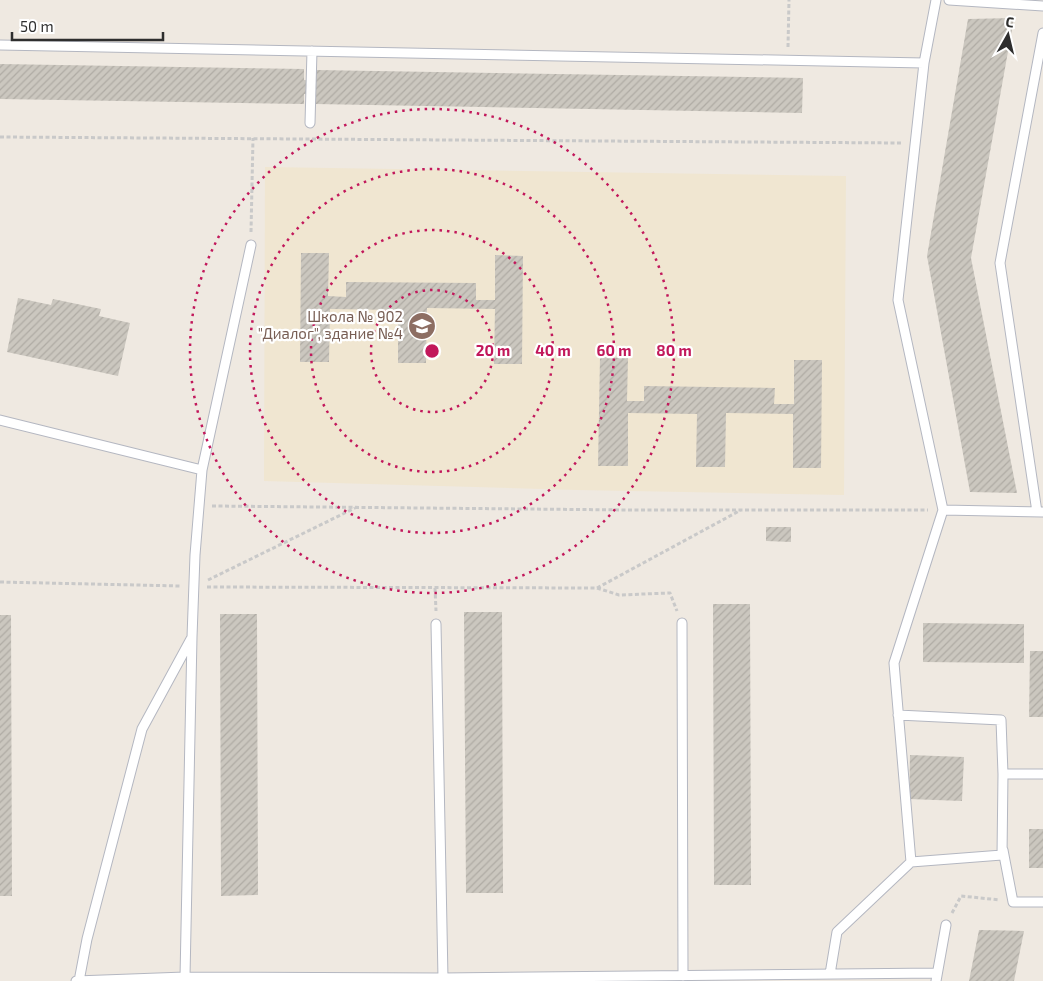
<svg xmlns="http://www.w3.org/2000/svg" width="1043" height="981" viewBox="0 0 1043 981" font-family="'Exo 2',sans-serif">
	<defs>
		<pattern id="building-hatch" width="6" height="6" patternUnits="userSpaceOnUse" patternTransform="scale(1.25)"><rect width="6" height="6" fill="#cbc7bf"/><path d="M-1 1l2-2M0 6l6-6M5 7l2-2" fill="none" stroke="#afaba4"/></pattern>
	</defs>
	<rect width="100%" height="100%" fill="#efe9e1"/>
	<path fill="#f0e6d1" d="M265,167l581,9 -2,319 -267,-5 -313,-9z"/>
	<path fill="url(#building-hatch)" d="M1014,18l-43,240 46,235 -47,-1 -43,-236 41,-237z
		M0,64l304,5v11l12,1v-11l487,8 -1,35 -487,-9v-9l-11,-1v10l-304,-5z
		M301,253h28l-1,43 18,1v-15l130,1v17h19v-45l28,1 -1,108h-28l1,-55 -68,-1 -1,55h-28v-53l-68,-1 -1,53h-29z
		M18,298l33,7 2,-6 48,10 -2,7 31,7 -12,53 -111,-24z
		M600,357l28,1 -1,43h17v-15l131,2 -1,16h20v-44h28l-1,108h-28v-54l-67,-1 -1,54h-29l1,-53 -69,-1v53h-30z
		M766,527h25v15l-25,-1z
		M713,604h37l1,281h-37z
		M464,612h38l1,281h-37z
		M220,614h37l1,281 -37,1z
		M0,615h11l1,281h-12z
		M923,623l101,1v39l-101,-1z
		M1030,651h13v66h-14z
		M910,755l54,2 -2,44 -53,-2z
		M1029,829h14v39h-14z
		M979,930l45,1 -10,50h-45z"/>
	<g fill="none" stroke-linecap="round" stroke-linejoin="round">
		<g stroke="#b4b7c1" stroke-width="11">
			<path id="lane" d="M949,0l94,6
				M0,45l924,18
				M310,123l2,-72
				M0,420l202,50
				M943,510l99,2
				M1037,512l-37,-249 43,-230
				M682,623l1,353
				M436,624l7,354
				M898,715l103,5 2,54h40
				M1003,850l10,52h30
				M911,862l-17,-199 49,-153 -45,-210 26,-237 12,-63
				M830,974l7,-42 74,-70 91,-7 1,-81
				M185,977l7,-340 3,-82 7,-85 49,-225
				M76,981l109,-4 258,1 494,-5
				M79,981l8,-42 55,-210 49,-90
				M936,981l10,-56"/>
		</g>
		<path stroke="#c9c9c9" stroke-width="3" stroke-dasharray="4 2.5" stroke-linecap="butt" d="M788,47l1,-47
			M0,137l902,6
			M251,232l2,-94
			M212,506l420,4h296
			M208,580l147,-72
			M0,582l181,4
			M207,587l390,1 144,-78
			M435,588l1,23
			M597,588l22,7 51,-2 7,18
			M952,913l9,-17 39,4"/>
		<use href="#lane" stroke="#fff" stroke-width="9"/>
	</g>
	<g fill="none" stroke="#c2185b" stroke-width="2.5" stroke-dasharray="2.5 5">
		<circle cx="432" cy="351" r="61"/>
		<circle cx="432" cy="351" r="121"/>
		<circle cx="432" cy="351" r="182"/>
		<circle cx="432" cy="351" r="242"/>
	</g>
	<defs>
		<g id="school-disc" transform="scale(1.4375)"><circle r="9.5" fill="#8d6e63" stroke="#fff"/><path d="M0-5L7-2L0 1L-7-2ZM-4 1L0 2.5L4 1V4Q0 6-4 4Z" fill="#fff"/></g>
	</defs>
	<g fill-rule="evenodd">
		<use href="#school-disc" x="422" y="326"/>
	</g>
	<g text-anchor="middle" stroke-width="4.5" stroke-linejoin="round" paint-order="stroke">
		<g font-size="15" fill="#785e54" stroke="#fff" text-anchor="end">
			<text x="403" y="322">Школа № 902<tspan x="403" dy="17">"Диалог", здание №4</tspan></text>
		</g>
	</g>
	<circle cx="432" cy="351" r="8" fill="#c2185b" stroke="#fff" stroke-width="2.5"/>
	<g font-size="15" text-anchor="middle" font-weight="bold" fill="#c2185b" stroke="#fff" stroke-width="4.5" stroke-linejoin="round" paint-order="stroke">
		<text x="493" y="356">20 m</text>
		<text x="553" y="356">40 m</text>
		<text x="614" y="356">60 m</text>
		<text x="674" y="356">80 m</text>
	</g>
	<g transform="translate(1008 35) rotate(8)" stroke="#ffffff" stroke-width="4" paint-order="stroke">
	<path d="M0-4L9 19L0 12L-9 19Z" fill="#2e2e2e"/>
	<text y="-8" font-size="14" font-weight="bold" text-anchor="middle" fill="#2e2e2e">С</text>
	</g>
	<path d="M12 32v8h151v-8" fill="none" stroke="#2e2e2e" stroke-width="2.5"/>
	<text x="20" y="32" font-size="15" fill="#2e2e2e" stroke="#ffffff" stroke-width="4" paint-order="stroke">50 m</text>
</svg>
